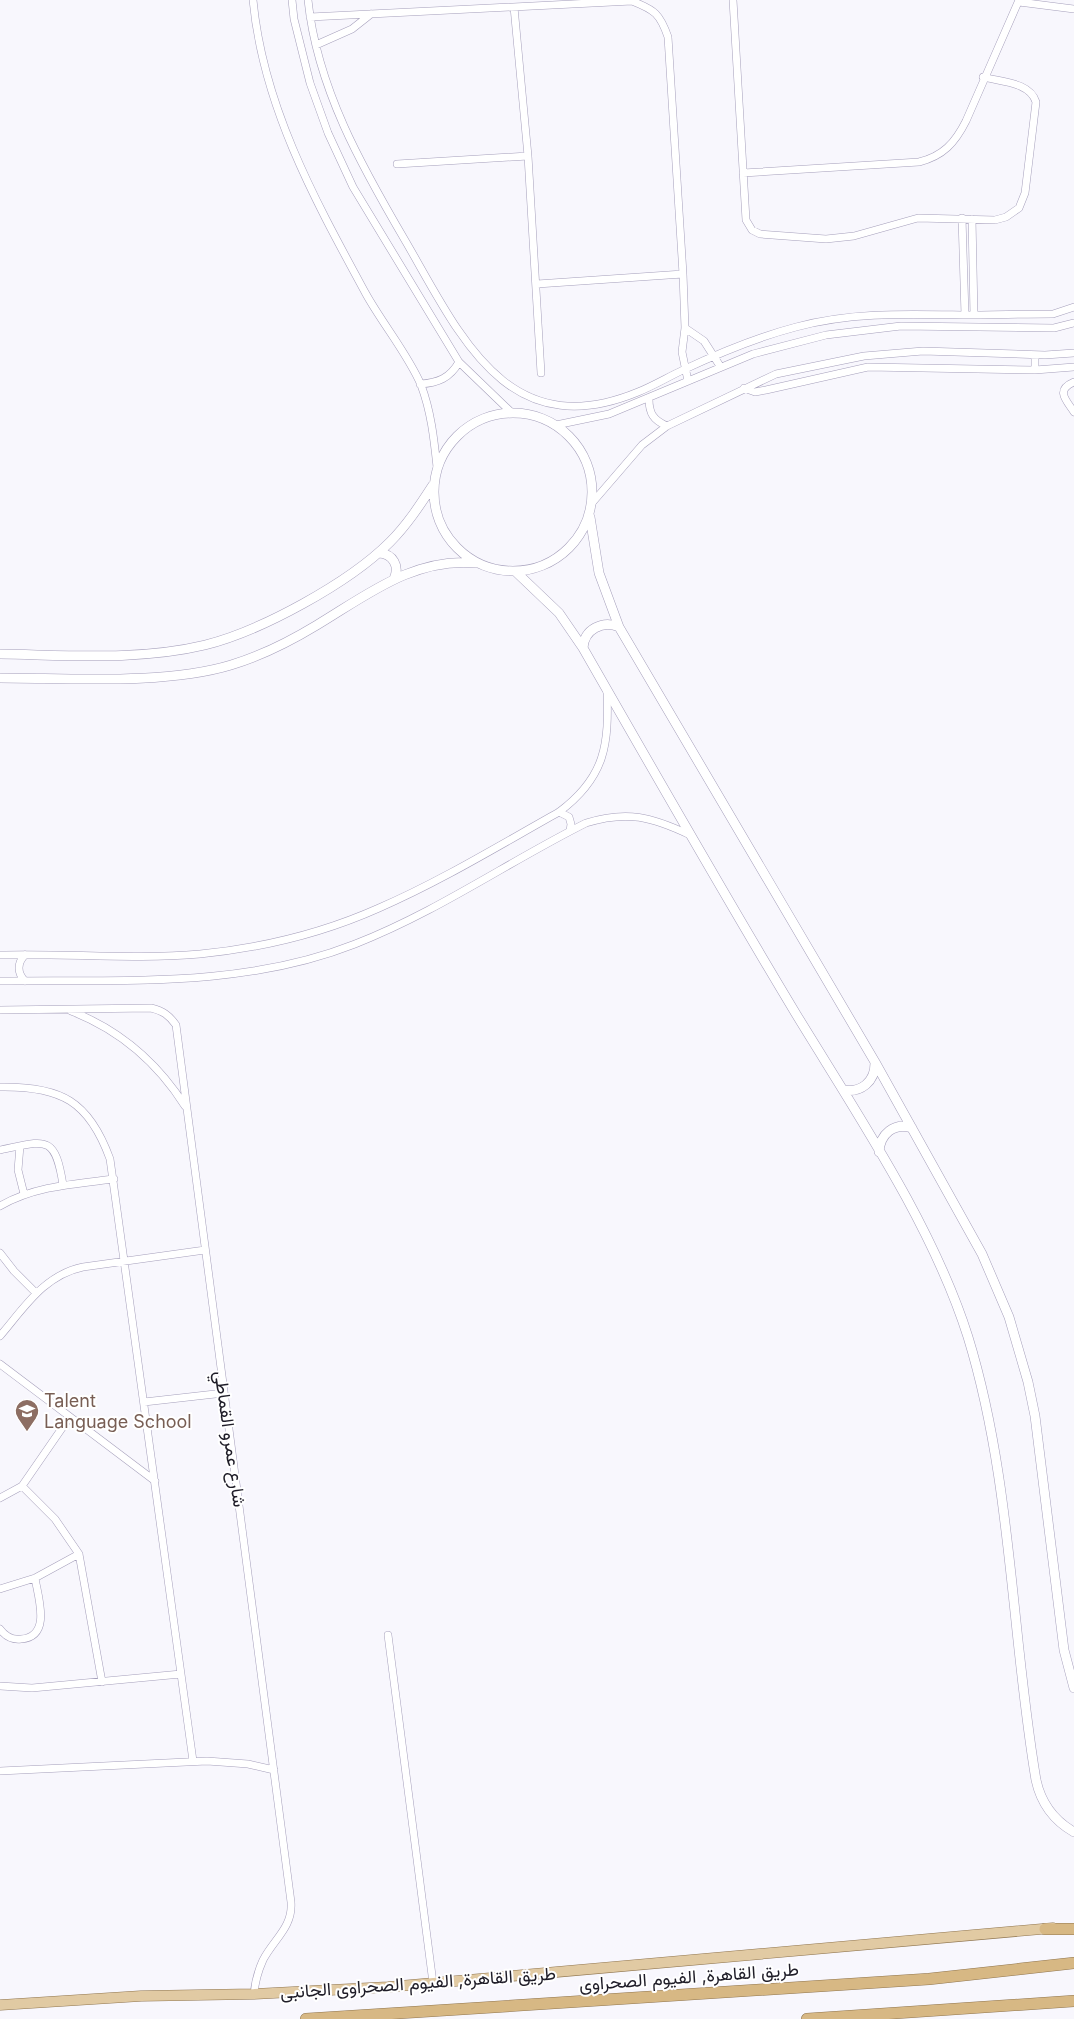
<svg xmlns="http://www.w3.org/2000/svg" width="1074" height="2019" viewBox="0 0 1074 2019" font-family="Inter,Vazirmatn,sans-serif">
	<rect width="100%" height="100%" fill="#f8f7fd"/>
	<g fill="none" stroke-linecap="round" stroke-linejoin="round">
		<g stroke="#a59fbb" stroke-width="8">
			<path id="minor" d="M253,0c10,107 63,202 113,294 16,29 43,62 55,91 10,26 13,54 16,82
				M292,0l2,19 16,64 18,50 25,54 106,175 52,50
				M308,0c9,88 54,167 98,242 54,93 101,204 232,150 15,-6 30,-15 45,-22 36,-17 75,-33 113,-43 55,-15 110,-13 166,-12 30,0 61,-1 91,-1l21,-7
				M733,0l13,220 6,10 8,4 66,5 28,-3 64,-18 77,2 11,-3 13,-9 6,-15 11,-91c-6,-20 -35,-20 -53,-25
				M1019,2l55,7
				M514,7l14,149 13,217
				M310,17l322,-16c23,9 28,13 36,36l15,237 2,54 -3,24 6,29
				M316,45l36,-16 19,-15
				M397,164l131,-8
				M743,173l176,-11c24,-6 36,-19 47,-41l53,-121
				M962,218l3,97
				M972,219l2,96
				M537,284l146,-10
				M685,328l19,13 16,25
				M1035,370l39,-3
				M1074,382c-19,8 -8,18 0,30
				M420,384c18,-1 30,-6 39,-22
				M744,388l11,4 11,-2 102,-23 167,3v-15
				M649,399c0,14 4,21 18,27
				M556,425l53,-11 144,-60 73,-19 75,-9 153,2 20,-5
				M592,503l50,-58 25,-19 109,-52 88,-18 59,-5 122,4 29,-2
				M559,812l10,5 2,7 -1,7
				M0,955c67,-2 134,5 200,-1 61,-6 123,-21 179,-46 62,-27 121,-63 180,-96 47,-35 50,-68 48,-122
				M0,981c120,-2 241,8 355,-37 82,-32 153,-82 231,-121 41,-13 66,-6 104,12
				M25,981c-8,-8 -8,-18 0,-26
				M0,1010l151,-2c12,3 18,7 25,17l115,877c2,25 -17,37 -28,58 -5,11 -8,22 -9,34
				M71,1011c49,19 86,51 114,95
				M0,1087c61,-1 89,14 110,72l83,602
				M20,1146l-2,24 6,24
				M0,1150c45,-9 55,-17 63,35
				M0,1206c35,-20 74,-22 114,-27
				M0,1253l14,18 22,22
				M0,1336c24,-28 44,-61 83,-69l122,-17
				M0,1364l155,117
				M144,1402l80,-9
				M22,1486l33,33 24,35 23,128
				M0,1498l22,-12 47,-68
				M0,1589l35,-11 44,-24
				M0,1629c5,7 12,11 21,10 31,-2 17,-42 14,-61
				M388,1635l45,348
				M0,1686l32,2 149,-14
				M0,1771l207,-10 41,3 26,6"/>
		</g>
		<g stroke="#a59fbb" stroke-width="10">
			<path id="tertiary" d="M434 492a79 79 0 1 1 158 0a79 79 0 1 1-158 0Z
				M590,517l9,56 20,54 256,435 107,192 27,63 19,65 7,34 29,234 10,38
				M379,553c14,1 21,13 15,26
				M516,572l43,41 24,35c70,122 140,245 213,366 61,100 137,212 172,323 44,143 43,296 68,443 5,23 17,40 38,52
				M583,648c1,-19 20,-28 36,-21
				M0,654c67,1 139,7 205,-9 56,-14 144,-62 185,-103 17,-17 30,-37 43,-57
				M0,678c70,0 165,7 231,-13 30,-9 58,-23 86,-40 50,-30 97,-68 159,-62
				M843,1090c18,3 32,-8 32,-27
				M879,1152c1,-18 15,-30 33,-24"/>
		</g>
		<g stroke="#907650" stroke-width="11">
			<path id="primary" d="M0,2005l141,-9 113,-2 134,-7 665,-59"/>
		</g>
		<g stroke="#907650" stroke-width="12">
			<path id="trunk" d="M1045,1929h29
				M306,2019l623,-40 145,-16
				M807,2019l267,-18"/>
		</g>
		<use href="#minor" stroke="#fff" stroke-width="7"/>
		<use href="#tertiary" stroke="#fff" stroke-width="9"/>
		<use href="#primary" stroke="#e1caa3" stroke-width="10"/>
		<use href="#trunk" stroke="#d7b884" stroke-width="11"/>
	</g>
	<defs>
		<g id="school-pin" transform="scale(1.25)"><path d="M0 17L-7.5 6A9.5 9.5 0 1 1 7.5 6Z" fill="#8d6e63" stroke="#fff"/><path d="M0-5L7-2L0 1L-7-2ZM-4 1L0 2.5L4 1V4Q0 6-4 4Z" fill="#fff"/></g>
	</defs>
	<g fill-rule="evenodd">
		<use href="#school-pin" x="27" y="1411"/>
	</g>
	<g text-anchor="middle" stroke-width="4" stroke-linejoin="round" paint-order="stroke">
		<g font-size="18" fill="#785e54" stroke="#fff" text-anchor="start">
			<text x="44" y="1407">Talent<tspan x="44" dy="21">Language School</tspan></text>
		</g>
		<g font-size="18" fill="#1f1d28" stroke="#fff">
			<text transform="translate(230 1439) rotate(82)" y="6">شارع عمرو القماطي</text>
			<text transform="translate(689 1977) rotate(-4)" y="6">طريق القاهرة, الفيوم الصحراوى</text>
			<text transform="translate(418 1983) rotate(-4)" y="6">طريق القاهرة, الفيوم الصحراوى الجانبى</text>
		</g>
	</g>
</svg>
